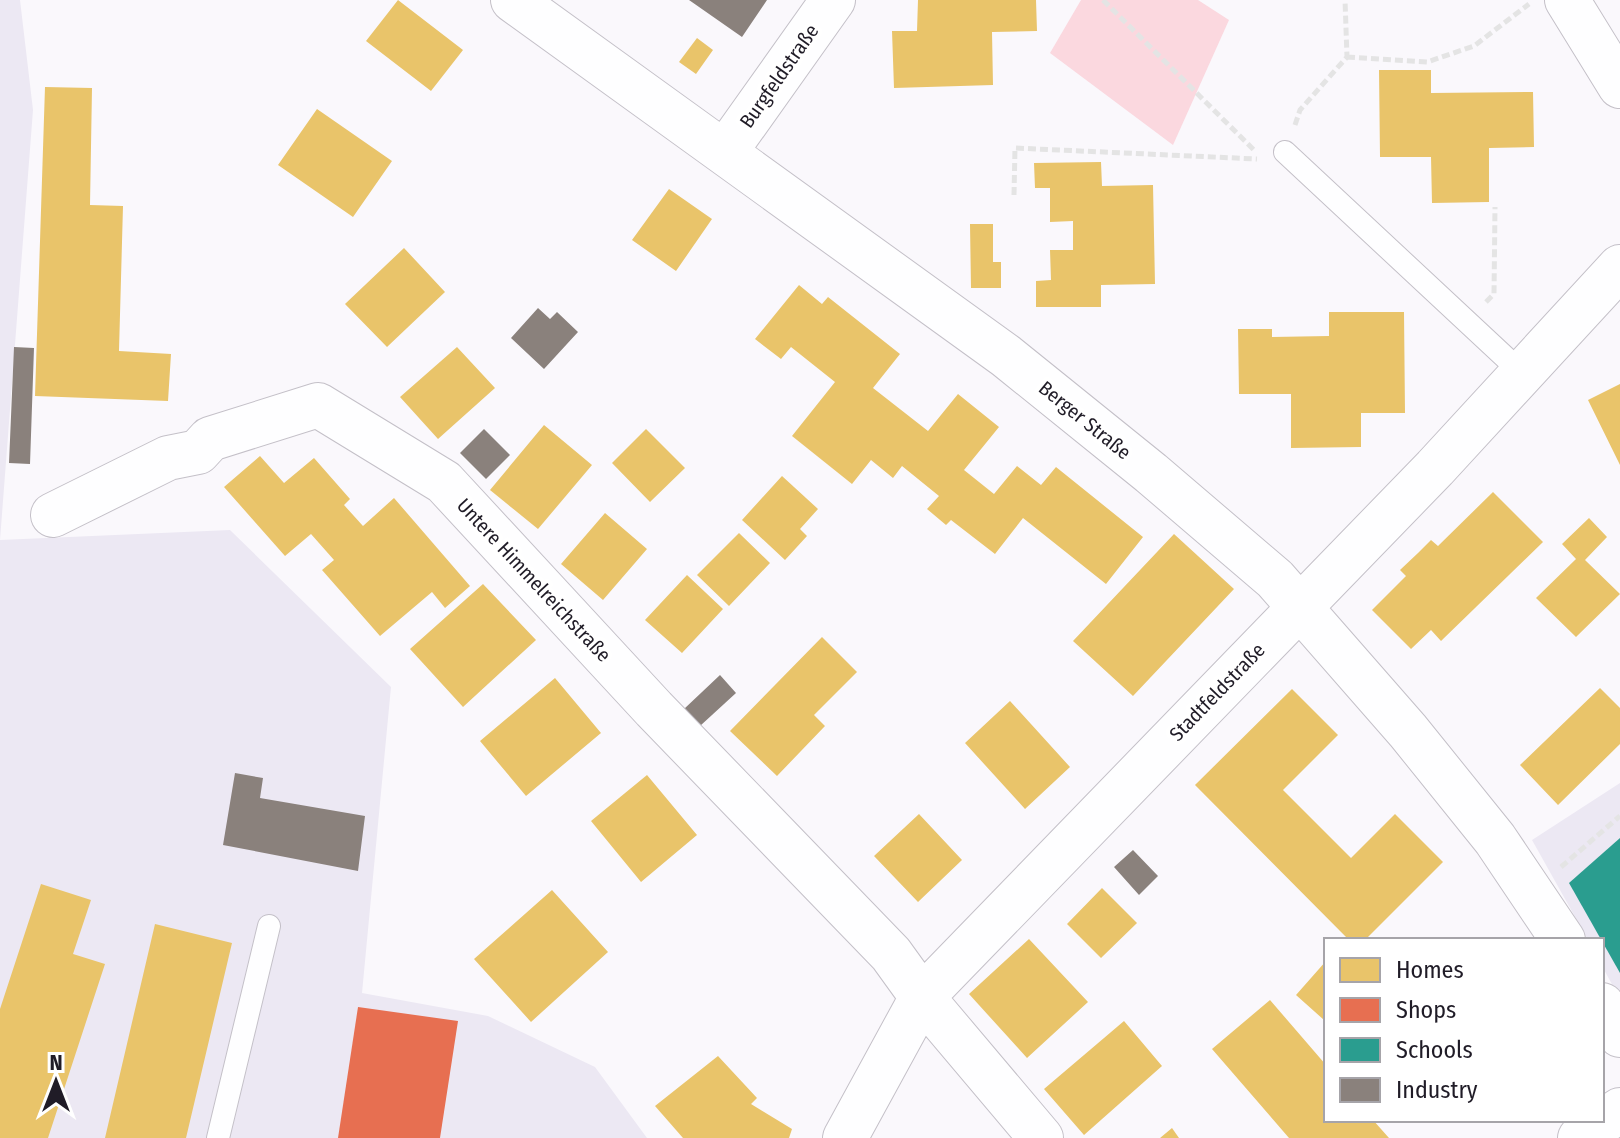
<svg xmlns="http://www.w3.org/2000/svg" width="1620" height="1138" viewBox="0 0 1620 1138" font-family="'Fira Sans Condensed',sans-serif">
	<rect width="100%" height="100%" fill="#faf8fc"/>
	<path fill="#ece8f3" d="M0,0h20l13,110 -33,430 230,-10 161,157 -29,306 126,23 107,51 52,71h-647z
		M1620,783v216l-18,-33v-26h-14l-56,-100z"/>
	<path fill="#fbd8df" d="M1081,0h117l31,20 -56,125 -123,-92z"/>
	<path fill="#e9c46a" d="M398,0l65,50 -32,41 -65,-50z
		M918,0h118l1,31 -45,1 1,53 -99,3 -2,-57h25z
		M697,38l16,12 -17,24 -17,-12z
		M1379,70h52v23l102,-1 1,55 -45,1v54l-57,1 -1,-46h-51z
		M45,87l47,1 -2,117 33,1 -4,145 52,3 -3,47 -133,-5z
		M317,109l75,52 -39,56 -75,-52z
		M1101,162l1,24 51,-1 2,99 -54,1v22h-65v-26l15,-1 -1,-30h23v-29l-23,1v-34h-15l-1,-25z
		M669,189l43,30 -36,52 -44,-31z
		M970,224h23v38h8v26h-30z
		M404,248l41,44 -58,55 -42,-43z
		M799,285l23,19 6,-7 72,57 -27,34 55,43 30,-37 41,33 -35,43 30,24 23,-28 24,19 15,-18 87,70 -37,47 -83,-66 -28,36 -44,-34 -5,5 -19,-16 12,-13 -37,-30 -9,12 -22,-18 -19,24 -60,-48 43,-54 -44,-35 -10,12 -26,-20z
		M1329,312h75l1,101h-44v34l-70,1v-54h-52l-1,-65h34v8l57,-1z
		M457,347l38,41 -57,51 -38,-42z
		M1620,384v81l-32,-65z
		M544,425l48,40 -54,64 -48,-39z
		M646,429l39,39 -35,34 -38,-39z
		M260,456l24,27 30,-25 36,41 -6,6 19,21 31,-28 76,88 -25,22 -13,-16 -52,44 -58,-66 12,-10 -23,-26 -26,22 -61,-69z
		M782,476l36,33 -18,20 7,7 -22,24 -43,-40z
		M1493,492l50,50 -102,99 -10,-11 -20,19 -39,-39 34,-34 -6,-6 18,-17 13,-13 7,6z
		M605,513l42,36 -44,51 -42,-36z
		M1589,518l18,19 -22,23 35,34 -44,43 -40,-39 40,-39 -14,-15z
		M739,533l31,30 -41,43 -32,-31z
		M1174,534l60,55 -101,107 -60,-55z
		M687,575l36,34 -41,44 -37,-33z
		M483,584l53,56 -73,67 -53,-58z
		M822,637l35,35 -43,43 11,11 -48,50 -47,-45z
		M555,678l46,55 -75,63 -46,-55z
		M1600,688l20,20v36l-62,61 -38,-40z
		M1292,689l46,46 -55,55 68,68 44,-44 48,48 -78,78h-16l-154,-155z
		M1010,701l60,66 -45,42 -60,-66z
		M647,775l50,60 -56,47 -50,-61z
		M919,814l43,46 -44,42 -44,-46z
		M41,884l50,16 -18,54 32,10 -57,174h-48v-129z
		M1102,888l35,35 -36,35 -34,-34z
		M552,890l56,62 -77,70 -57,-63z
		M155,924l77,19 -46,195h-81z
		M1029,939l59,63 -61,56 -58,-64z
		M1326,961v57l-2,2 -28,-25z
		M1270,1000l56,65v55h47l16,18h-100l-77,-89z
		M1124,1021l38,45 -78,69 -40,-46z
		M718,1056l39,42 -6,6 41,25 -3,9h-106l-28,-32z
		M1172,1128l7,10h-19z"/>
	<path fill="#e76f51" d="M358,1007l100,14 -18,117h-102z"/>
	<path fill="#2a9d8f" d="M1620,838v135l-51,-90z"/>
	<path fill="#8a817c" d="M689,0h78l-25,37z
		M538,308l12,11 7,-7 21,20 -34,37 -33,-31z
		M14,347l20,1 -4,116 -21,-1z
		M484,429l26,26 -24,24 -26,-26z
		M720,675l16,18 -36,33 -16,-17z
		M235,773l28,5 -3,20 105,18 -7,55 -135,-26z
		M1133,850l25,26 -19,19 -25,-28z"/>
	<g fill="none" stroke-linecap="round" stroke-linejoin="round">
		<g stroke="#c4c0c8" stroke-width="24">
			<path id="lane" d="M1285,152l237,221
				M218,1138l51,-212"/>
		</g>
		<g stroke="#c4c0c8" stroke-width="46">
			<path id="street" d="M513,0l493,356 145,117 124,106 133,152 87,108 68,101
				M725,152l108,-152
				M53,515l115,-57 30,-6 12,-13 108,-34 126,77 210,227 237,245 31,43 119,141
				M1602,1005l18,30
				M845,1138l77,-141 513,-529 185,-201
				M1580,1138l40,-28"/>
		</g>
		<g stroke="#c4c0c8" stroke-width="46">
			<path id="secondary" d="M1567,0l53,86"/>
		</g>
		<path stroke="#e4e4e4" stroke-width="5" stroke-dasharray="8 4" stroke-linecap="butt" d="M1103,0l153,152
			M1347,57l80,5 47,-16 55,-42
			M1295,125l5,-15 47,-53 -2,-57
			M1014,195l1,-47 242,11
			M1486,302l8,-8 1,-87
			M1561,867l59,-51"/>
		<use href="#lane" stroke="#fefeff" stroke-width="22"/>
		<use href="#street" stroke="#fefeff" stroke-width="44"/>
		<use href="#secondary" stroke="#fefeff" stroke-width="44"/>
	</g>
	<g text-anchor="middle" stroke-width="8" stroke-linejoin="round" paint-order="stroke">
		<g font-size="20" fill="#201c27" stroke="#fff">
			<text transform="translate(779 76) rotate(-55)" y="7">Burgfeldstraße</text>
			<text transform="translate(1085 420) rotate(39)" y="7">Berger Straße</text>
			<text transform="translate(534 580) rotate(47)" y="7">Untere Himmelreichstraße</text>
			<text transform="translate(1217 692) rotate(-46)" y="7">Stadtfeldstraße</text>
		</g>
	</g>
	<rect x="1324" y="938" width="280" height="184" fill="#ffffff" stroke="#a6a4a9" stroke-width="2"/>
	<rect x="1340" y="958" width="40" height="24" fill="#e9c46a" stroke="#a6a4a9" stroke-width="2"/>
	<text x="1396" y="978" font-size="24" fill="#201c27">Homes</text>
	<rect x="1340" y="998" width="40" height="24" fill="#e76f51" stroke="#a6a4a9" stroke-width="2"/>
	<text x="1396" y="1018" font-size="24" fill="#201c27">Shops</text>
	<rect x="1340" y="1038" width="40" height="24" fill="#2a9d8f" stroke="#a6a4a9" stroke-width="2"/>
	<text x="1396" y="1058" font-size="24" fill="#201c27">Schools</text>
	<rect x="1340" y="1078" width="40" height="24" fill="#8a817c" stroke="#a6a4a9" stroke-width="2"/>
	<text x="1396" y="1098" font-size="24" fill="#201c27">Industry</text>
	<g transform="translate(56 1082)" stroke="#ffffff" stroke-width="6" paint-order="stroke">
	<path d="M0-6L14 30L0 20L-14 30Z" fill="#201c27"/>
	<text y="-12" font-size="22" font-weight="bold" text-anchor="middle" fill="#201c27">N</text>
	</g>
</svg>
